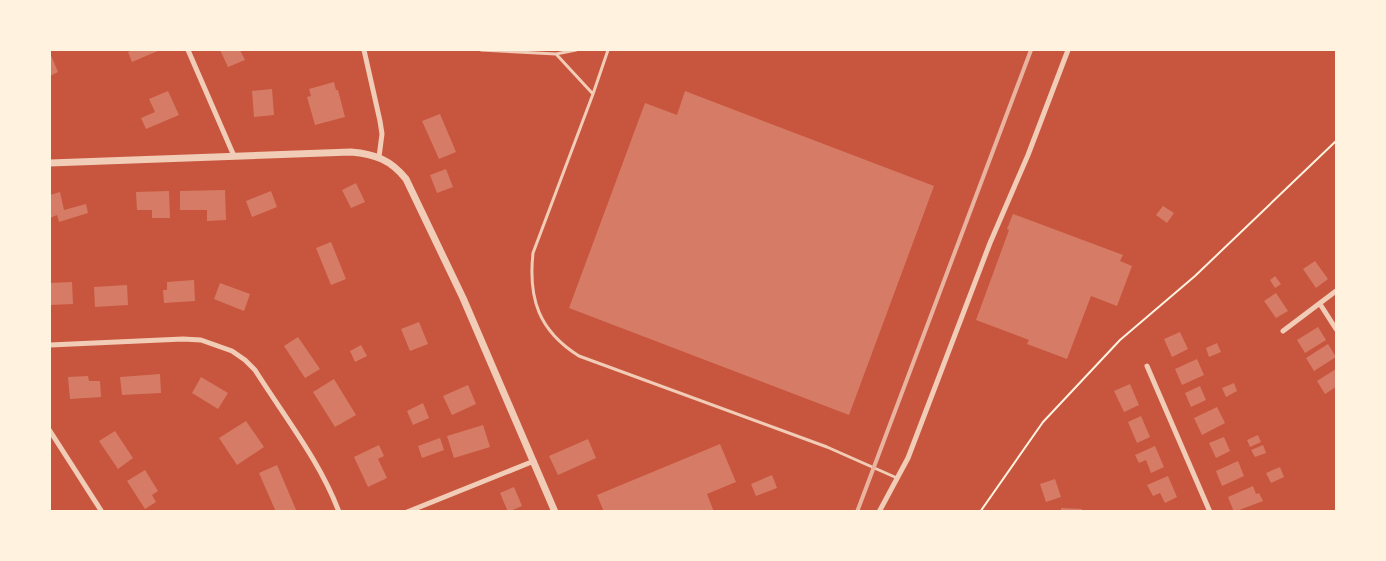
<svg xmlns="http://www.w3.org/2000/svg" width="1386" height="561" viewBox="0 0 1386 561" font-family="'Crimson Pro',serif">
	<rect width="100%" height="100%" fill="#c8553d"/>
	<path fill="#d67c66" d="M132,50h28l-28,12 -4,-10z
		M220,50h20l5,10 -17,7z
		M50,53l8,19 -8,4z
		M334,82l2,8h2l7,27 -30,8 -8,-28 4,-1 -2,-7z
		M272,89l2,26 -20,2 -2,-26z
		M168,91l11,24 -33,14 -5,-11 14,-6 -6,-13z
		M685,91l249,95 -85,229 -280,-107 76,-205 32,12z
		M440,114l16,38 -17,7 -17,-38z
		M446,169l7,18 -16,6 -7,-18z
		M356,183l9,19 -14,6 -9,-18z
		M225,190l1,30 -19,1v-11h-27v-19z
		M169,191l1,27h-18v-8h-15l-1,-18z
		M271,191l6,16 -25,10 -6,-16z
		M60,192l4,18 22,-6 2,9 -29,9 -2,-7 -7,3v-23z
		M1163,206l11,7 -7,10 -11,-8z
		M1013,214l110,41 -3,6 12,5 -15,40 -26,-10 -24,63 -40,-15 2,-4 -53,-20 33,-90 -2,-1z
		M331,242l15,37 -15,6 -15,-37z
		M1315,261l13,18 -12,9 -13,-19z
		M1275,276l6,8 -6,4 -5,-8z
		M194,280l1,21 -31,2 -1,-13h4v-8z
		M72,282l1,22 -23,1v-22z
		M220,283l30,11 -6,17 -30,-12z
		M127,285l1,20 -33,2 -1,-20z
		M1276,293l12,18 -12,7 -12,-17z
		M419,322l9,22 -18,7 -9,-22z
		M1318,327l8,13 -21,13 -8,-13z
		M1180,332l8,17 -16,8 -8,-18z
		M298,337l22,32 -15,9 -21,-32z
		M1217,343l4,9 -12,5 -3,-9z
		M1328,344l8,13 -22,14 -8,-13z
		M361,345l6,11 -12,6 -5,-11z
		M1197,359l7,16 -22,10 -7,-16z
		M1336,369v18l-11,7 -8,-13z
		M160,374l1,19 -39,2 -2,-18z
		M88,376l1,5h11l1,16 -31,2 -2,-22z
		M201,377l27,16 -10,16 -26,-16z
		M334,379l22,36 -21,12 -22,-35z
		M1234,383l3,8 -11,6 -4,-9z
		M1130,384l9,21 -15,7 -10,-21z
		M468,385l8,19 -24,11 -9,-19z
		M1200,386l6,14 -15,7 -6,-14z
		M423,403l6,15 -16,7 -6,-14z
		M1217,407l8,16 -23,12 -8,-17z
		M1141,416l9,21 -13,6 -9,-21z
		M246,421l18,26 -27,18 -18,-27z
		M483,425l7,22 -36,11 -7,-22z
		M115,431l18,27 -15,11 -19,-28z
		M1258,435l3,7 -11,5 -3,-7z
		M1224,437l6,14 -14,7 -7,-15z
		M440,438l4,12 -22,8 -4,-12z
		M588,439l8,19 -38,17 -9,-19z
		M720,444l16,38 -29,12 7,18h-110l-7,-17z
		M379,445l5,11 -6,3 9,19 -19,9 -14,-30z
		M1263,445l3,8 -11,4 -4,-7z
		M1155,446l9,21 -13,6 -5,-13 -7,3 -4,-8z
		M1238,461l6,15 -22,10 -6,-15z
		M277,465l20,47h-21l-17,-39z
		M1280,467l4,10 -13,6 -5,-10z
		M145,470l13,21 -6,4 4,7 -11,7 -18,-28z
		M772,475l5,13 -21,8 -5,-12z
		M1168,476l9,21 -12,6 -5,-10 -7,3 -6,-11z
		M1055,479l6,18 -15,5 -6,-18z
		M1253,486l3,8 3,-1 4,8 -29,11 -6,-15z
		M514,487l8,19 -14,6 -8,-19z
		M1061,508l21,1v3h-21z"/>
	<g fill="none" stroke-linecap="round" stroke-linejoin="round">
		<path stroke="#fff3e0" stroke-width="2" d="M980,512l63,-90 77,-82 75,-64 141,-135"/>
		<path stroke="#f1ccb7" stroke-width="3" d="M481,50l75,4 20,-4
			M556,54l37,40 15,-44
			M593,94l-60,159c-5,46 6,78 46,103l248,91 70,31"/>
		<path stroke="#f1ccb7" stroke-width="5" d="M188,50l46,106
			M364,50l16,71 2,13 -3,23
			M1320,304l16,25
			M1283,331l53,-40
			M50,345l133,-6 18,1 31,11 13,9 10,10c29,46 65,91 84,142
			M1147,366l63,146
			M50,431l52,81
			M407,512l127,-51
			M879,512l29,-54 82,-215 38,-88 40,-105"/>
		<path stroke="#f1ccb7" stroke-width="7" d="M50,163l301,-11c24,2 40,8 55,27l57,119 92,214"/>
		<path stroke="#e9b49f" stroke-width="4" d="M857,512l174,-462"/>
	</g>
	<rect width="1386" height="561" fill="none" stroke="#fff3e0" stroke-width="102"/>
</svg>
